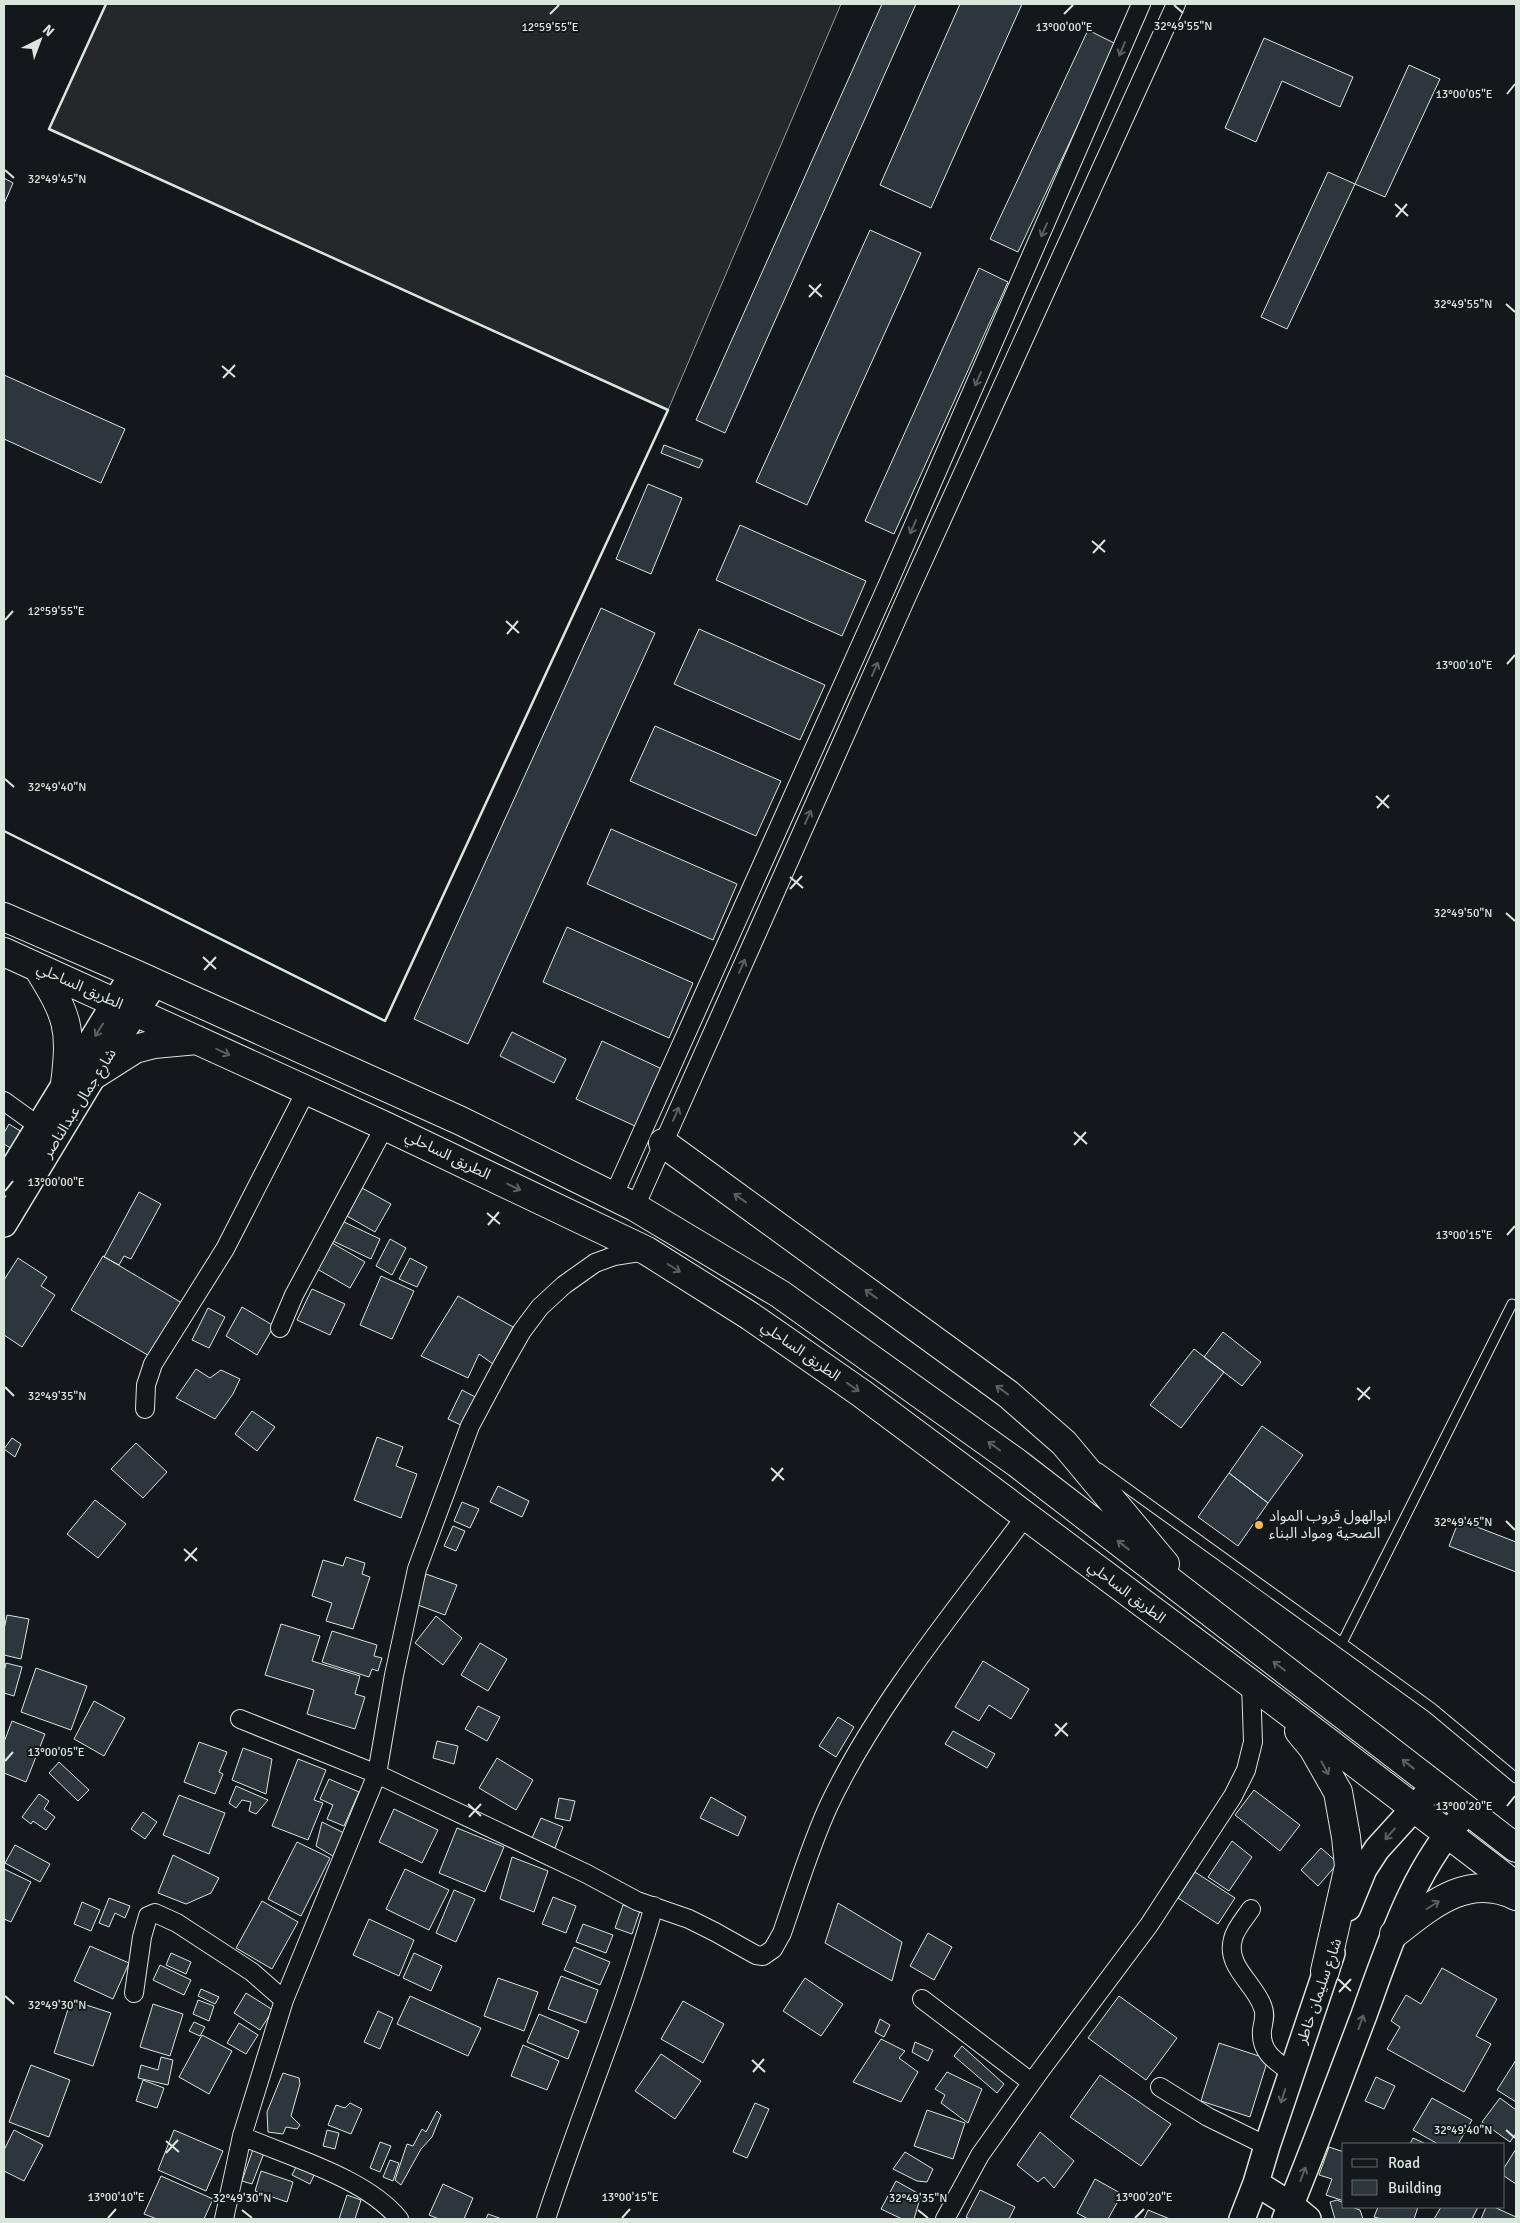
<svg xmlns="http://www.w3.org/2000/svg" width="1520" height="2223" viewBox="0 0 1520 2223" font-family="Signika,'Noto Sans Arabic',sans-serif">
	<rect width="100%" height="100%" fill="#14181c"/>
	<path fill="#24282b" stroke="#939e99" d="M106,4h735l-173,406 -619,-281z"/>
	<path fill="#2c363c" stroke="#d8e6dc" d="M882,4h34l-191,429 -29,-13z
		M960,4h62l-91,204 -51,-23z
		M1088,30l28,14 -98,208 -28,-13z
		M1264,38l89,39 -13,30 -58,-26 -26,61 -31,-14z
		M1409,65l31,14 -55,118 -30,-13z
		M1328,172l27,12 -68,145 -26,-12z
		M4,178l9,5 -9,21z
		M870,230l51,23 -114,252 -51,-23z
		M979,268l29,14 -114,252 -29,-13z
		M4,375l121,54 -24,54 -97,-44z
		M664,445l39,15 -4,8 -38,-15z
		M648,484l34,14 -31,76 -35,-15z
		M740,525l126,56 -24,55 -126,-56z
		M601,608l54,25 -187,411 -54,-25z
		M699,629l126,56 -25,55 -126,-56z
		M655,726l126,55 -25,55 -126,-55z
		M611,829l126,55 -24,56 -126,-56z
		M567,927l126,56 -24,55 -126,-56z
		M512,1032l54,27 -12,24 -54,-27z
		M602,1041l60,28 -27,57 -59,-27z
		M9,1124l13,8 -10,17 -8,-5v-11z
		M362,1188l29,16 -16,28 -28,-16z
		M139,1192l22,12 -30,55 -7,-3 -5,9 -15,-8z
		M342,1221l38,18 -9,20 -38,-18z
		M390,1239l16,9 -14,27 -16,-9z
		M327,1240l38,22 -15,26 -38,-22z
		M103,1256l79,47 -31,54 -80,-47z
		M18,1258l29,19 -6,9 14,9 -33,52 -18,-12v-55z
		M410,1258l17,9 -10,20 -18,-8z
		M381,1276l33,15 -22,48 -32,-14z
		M312,1289l33,15 -15,31 -33,-15z
		M458,1296l55,31 -20,37 -14,-10 -11,24 -47,-22z
		M242,1307l32,19 -17,29 -31,-19z
		M208,1308l17,9 -16,31 -17,-8z
		M1223,1332l38,30 -19,24 -38,-29z
		M1194,1349l30,23 -43,56 -31,-23z
		M196,1369l14,9 11,-8 19,9 -7,15 -18,25 -39,-21z
		M462,1390l17,9 -14,28 -17,-8z
		M252,1411l23,16 -18,24 -22,-17z
		M1262,1426l41,29 -35,48 -39,-30z
		M377,1437l26,10 -7,19 21,8 -16,44 -47,-18z
		M12,1438l9,6 -6,13 -11,-8z
		M136,1443l31,29 -24,26 -32,-29z
		M1229,1473l39,30 -30,43 -40,-29z
		M498,1486l31,15 -7,16 -32,-15z
		M95,1500l31,24 -28,34 -31,-24z
		M462,1502l17,7 -9,19 -16,-7z
		M1459,1520l57,22v30l-67,-26z
		M453,1526l12,5 -9,20 -12,-5z
		M346,1557l19,6 -3,11 8,3 -17,52 -27,-8 6,-18 -20,-7 11,-36 20,6z
		M426,1574l31,11 -12,30 -30,-11z
		M7,1615l22,4 -8,40 -17,-4v-25z
		M436,1616l26,22 -19,27 -28,-22z
		M281,1624l39,12 -8,25 48,15 -5,18 10,3 -10,32 -48,-15 7,-24 -49,-15z
		M332,1631l45,14 -3,11 8,2 -4,13 -6,-2 -3,8 -47,-15z
		M480,1643l27,16 -19,32 -27,-16z
		M983,1661l46,28 -18,30 -22,-14 -10,16 -24,-14z
		M6,1663l16,4 -8,29 -10,-3v-21z
		M36,1668l51,18 -16,44 -50,-18z
		M94,1701l31,17 -21,38 -30,-17z
		M478,1706l22,11 -13,24 -22,-12z
		M838,1717l16,10 -18,30 -17,-11z
		M12,1721l33,13 -19,48 -22,-9v-31z
		M953,1731l42,23 -8,14 -42,-24z
		M437,1741l21,5 -4,18 -21,-6z
		M199,1742l28,10 -8,20 4,2 -8,20 -31,-12z
		M243,1748l29,11 -6,35 -34,-14z
		M497,1758l36,22 -17,30 -37,-22z
		M298,1759l28,11 -12,30 9,3 -15,37 -36,-14z
		M59,1762l30,28 -11,11 -29,-28z
		M329,1779l30,13 -15,34 -17,-7 6,-14 -13,-6z
		M236,1786l32,14 -12,14 -7,-3 2,-9 -9,-2 -6,8 -7,-5z
		M1254,1790l46,35 -20,26 -45,-36z
		M39,1794l10,7 -5,8 11,8 -9,13 -13,-9 -2,3 -9,-7z
		M179,1795l46,18 -16,41 -46,-19z
		M711,1797l35,20 -8,19 -38,-18z
		M559,1798l16,3 -5,20 -15,-3z
		M394,1809l44,21 -16,33 -43,-21z
		M143,1812l14,10 -12,17 -14,-10z
		M541,1818l22,9 -8,21 -23,-10z
		M322,1822l22,11 -8,25 -20,-12z
		M457,1828l47,19 -19,45 -46,-19z
		M1232,1841l20,16 -23,34 -21,-14z
		M297,1842l33,16 -29,58 -33,-17z
		M15,1845l35,19 -10,18 -35,-19z
		M1321,1848l17,15 -20,23 -17,-16z
		M173,1855l46,23 -8,15 -25,11 -28,-11z
		M512,1857l36,14 -14,41 -34,-13z
		M4,1869l27,13 -20,40 -7,-3z
		M405,1869l44,21 -20,40 -43,-21z
		M1195,1872l40,26 -17,26 -40,-26z
		M454,1890l21,9 -19,43 -20,-9z
		M553,1897l23,9 -10,27 -24,-9z
		M109,1898l21,8 -5,12 -10,-5 -6,14 -10,-4z
		M262,1901l36,21 -26,47 -36,-21z
		M82,1902l18,8 -9,21 -17,-7z
		M838,1903l64,39 -10,39 -67,-38z
		M623,1905l17,6 -8,23 -17,-6z
		M369,1919l45,21 -15,36 -46,-21z
		M583,1924l30,11 -7,18 -30,-11z
		M928,1933l24,14 -18,33 -24,-14z
		M90,1946l39,17 -16,36 -39,-18z
		M574,1947l36,15 -10,23 -36,-15z
		M171,1953l20,9 -5,12 -20,-9z
		M414,1953l28,13 -11,25 -28,-13z
		M160,1965l31,15 -7,15 -31,-15z
		M1442,1968l55,31 -21,37 15,8 -27,48 -77,-43 13,-22 -9,-6 15,-26 15,9z
		M561,1976l37,14 -12,33 -38,-14z
		M498,1978l40,14 -14,39 -40,-15z
		M805,1978l38,26 -22,32 -38,-25z
		M201,1989l18,8 -4,7 -17,-8z
		M246,1993l27,17 -13,20 -26,-17z
		M410,1996l71,32 -13,28 -71,-32z
		M1119,1996l58,42 -31,42 -58,-42z
		M71,2000l40,13 -18,53 -39,-13z
		M198,2000l16,6 -5,15 -16,-7z
		M683,2001l41,23 -21,39 -42,-24z
		M153,2004l30,10 -13,42 -30,-9z
		M378,2011l15,7 -13,31 -16,-7z
		M539,2014l40,17 -11,28 -41,-17z
		M880,2019l10,6 -6,12 -9,-5z
		M194,2022l11,5 -5,9 -11,-5z
		M239,2023l19,12 -12,19 -19,-11z
		M202,2035l30,16 -23,43 -30,-17z
		M881,2039l24,12 -6,7 19,14 -17,30 -48,-20z
		M915,2042l18,8 -5,11 -16,-9z
		M1219,2043l49,16 -18,58 -49,-16z
		M523,2045l36,16 -12,29 -36,-14z
		M962,2046l42,38 -7,9 -43,-37z
		M661,2054l40,27 -26,38 -40,-28z
		M161,2057l12,3 -5,25 -30,-7 3,-13 17,5z
		M1516,2060v42l-19,-12z
		M31,2065l39,15 -21,57 -40,-15z
		M947,2072l35,17 -14,34 -27,-20 4,-8 -10,-6z
		M283,2073l16,5 1,6 -9,32 9,9 -3,4 -11,-2 -3,7 -15,-2 -1,-20z
		M1100,2075l71,49 -30,42 -71,-49z
		M1376,2077l19,9 -11,23 -19,-8z
		M143,2080l21,8 -7,20 -21,-7z
		M1432,2098l40,22 -14,24h-20l-25,-14z
		M1500,2098l16,12v23l-6,9 -28,-20z
		M350,2103l12,6 -11,25 -23,-9 8,-20 9,3z
		M755,2103l14,6 -22,49 -14,-6z
		M927,2110l38,13 -12,36 -39,-13z
		M437,2111l4,4 -9,22 -11,12 -20,36 -6,-5 12,-36 6,2 9,-17 4,3z
		M14,2130l29,15 -19,36 -20,-10v-21z
		M174,2130l49,21 -17,40 -48,-21z
		M327,2130l12,3 -4,16 -12,-3z
		M1040,2132l34,29 -20,27 -10,-11 -6,5 -21,-17z
		M1413,2138l13,6h-16z
		M380,2142l11,4 -11,26 -10,-4z
		M1329,2147l15,5v49l-18,-6 6,-16 -13,-4z
		M253,2149l11,4 -12,31 -10,-3z
		M1516,2149v35l-12,-8v-8z
		M905,2152l28,17 -6,13 -10,-1 -24,-12z
		M390,2160l9,3 -6,18 -10,-4z
		M298,2163l18,8 -6,13 -18,-9z
		M261,2171l32,11 -6,20 -32,-11z
		M161,2176l52,23 -9,20h-47l-13,-5z
		M1095,2179l27,15 -14,25h-20l-11,-6z
		M896,2181l25,14 -7,24h-12l-21,-10z
		M443,2184l30,14 -9,21h-25l-10,-4z
		M980,2190l35,17 -6,12h-39l-4,-2z
		M347,2195l14,5 -6,19h-16z
		M1337,2200l7,3v4h8l8,3 3,9h-28l-5,-17z
		M1378,2207h40l-4,12h-32l-8,-2z
		M1441,2207h37l-6,12h-38z
		M1486,2207h8l22,10v2h-35z
		M1148,2210l22,9h-26z
		M488,2214l14,5h-16z"/>
	<g fill="none" stroke-linecap="round" stroke-linejoin="round">
		<g stroke="#d8e6dc" stroke-width="11">
			<path id="lane" d="M1512,1304l-170,339 90,65 84,70
				M1099,1468l243,175"/>
		</g>
		<g stroke="#d8e6dc" stroke-width="20">
			<path id="street" d="M4,1101l36,26
				M613,1197l275,-613 253,-580
				M635,1207l273,-613 268,-590
				M280,1328l14,-33 91,-169
				M145,1409l1,-24 7,-21 72,-115 81,-158
				M240,1719l137,55 210,100 50,27 52,18 26,13 41,23 7,1 10,-7 9,-16c15,-43 28,-87 47,-128 48,-101 129,-198 196,-288
				M1251,1909c-6,9 -16,20 -18,30 -8,28 23,45 30,69 3,7 0,15 -1,22 -2,22 13,31 29,42
				M134,1993l8,-56 6,-21 7,-3 22,10 75,49 32,28
				M922,1999l109,83
				M1160,2087l48,30 59,29
				M242,2136c48,21 124,42 157,83
				M224,2219l18,-83 42,-136 93,-226 17,-99 23,-106 53,-143 32,-60 20,-35 18,-24 24,-22 31,-22 19,-7 32,-5
				M546,2219c34,-105 78,-207 108,-313
				M945,2219l35,-64 60,-84 109,-146 84,-129 13,-26 7,-28 -2,-58"/>
		</g>
		<g stroke="#d8e6dc" stroke-width="28">
			<path id="secondary" d="M4,1183l129,-210
				M4,1224l90,-149 61,-92
				M1348,1908l16,-39 13,-20 58,-64
				M1256,2183l35,22 17,14
				M1242,2219l14,-36 11,-37 65,-193
				M1285,2219c28,-67 53,-136 79,-204 25,-69 51,-152 104,-204"/>
		</g>
		<g stroke="#d8e6dc" stroke-width="30">
			<path id="highway" d="M4,917l129,56 328,148 174,86 145,87 237,169 499,385
				M4,952l381,174 262,125 103,65 111,77 413,308 242,185
				M38,968c30,48 34,60 27,116
				M94,1075l41,-26 19,-5 43,-4
				M663,1143l345,251 56,49 101,121
				M1299,1731l14,17 25,44 8,45 3,29 -24,105
				M1394,1934c36,-28 74,-62 122,-38"/>
		</g>
		<use href="#lane" stroke="#14181c" stroke-width="9"/>
		<use href="#street" stroke="#14181c" stroke-width="18"/>
		<use href="#secondary" stroke="#14181c" stroke-width="25"/>
		<use href="#highway" stroke="#14181c" stroke-width="28"/>
		<path stroke="#d8e6dc" stroke-width="2.5" d="M4,831l381,190 283,-611 -619,-281 57,-125"/>
	</g>
	<defs><path id="oneway-shaft" d="M-6 0H5M1.5-3L5.5 0L1.5 3" fill="none" stroke-width="1.6" stroke-linecap="round" stroke-linejoin="round" transform="scale(1.25)"/></defs>
	<g stroke="#59605f">
		<use href="#oneway-shaft" transform="translate(1122 49) rotate(113)"/>
		<use href="#oneway-shaft" transform="translate(1044 230) rotate(114)"/>
		<use href="#oneway-shaft" transform="translate(978 379) rotate(114)"/>
		<use href="#oneway-shaft" transform="translate(913 527) rotate(114)"/>
		<use href="#oneway-shaft" transform="translate(875 669) rotate(-66)"/>
		<use href="#oneway-shaft" transform="translate(808 817) rotate(-66)"/>
		<use href="#oneway-shaft" transform="translate(742 966) rotate(-66)"/>
		<use href="#oneway-shaft" transform="translate(99 1030) rotate(122)"/>
		<use href="#oneway-shaft" transform="translate(223 1052) rotate(25)"/>
		<use href="#oneway-shaft" transform="translate(676 1114) rotate(-66)"/>
		<use href="#oneway-shaft" transform="translate(514 1187) rotate(26)"/>
		<use href="#oneway-shaft" transform="translate(740 1198) rotate(-144)"/>
		<use href="#oneway-shaft" transform="translate(674 1268) rotate(32)"/>
		<use href="#oneway-shaft" transform="translate(871 1294) rotate(-144)"/>
		<use href="#oneway-shaft" transform="translate(853 1387) rotate(35)"/>
		<use href="#oneway-shaft" transform="translate(1002 1390) rotate(-144)"/>
		<use href="#oneway-shaft" transform="translate(994 1446) rotate(-144)"/>
		<use href="#oneway-shaft" transform="translate(1123 1545) rotate(-142)"/>
		<use href="#oneway-shaft" transform="translate(1279 1666) rotate(-143)"/>
		<use href="#oneway-shaft" transform="translate(1408 1764) rotate(-142)"/>
		<use href="#oneway-shaft" transform="translate(1325 1768) rotate(61)"/>
		<use href="#oneway-shaft" transform="translate(1390 1834) rotate(131)"/>
		<use href="#oneway-shaft" transform="translate(1433 1905) rotate(-32)"/>
		<use href="#oneway-shaft" transform="translate(1361 2022) rotate(-70)"/>
		<use href="#oneway-shaft" transform="translate(1283 2096) rotate(108)"/>
		<use href="#oneway-shaft" transform="translate(1303 2174) rotate(-69)"/>
	</g>
	<path fill="none" stroke="#d8e6dc" stroke-width="2" d="M1174,5l9,8M550,14l9,-9M1064,14l9,-9M1507,94l8,-10M5,170l9,8M1395,204l13,12M1396,217l11,-13M809,285l13,12M809,297l12,-13M1506,304l9,8M222,366l13,11M223,378l12,-13M1092,541l13,11M1093,553l12,-13M5,620l8,-9M506,621l13,12M507,634l11,-13M1507,664l8,-9M5,779l9,8M1376,796l13,12M1377,808l12,-13M790,877l13,11M790,889l12,-13M1506,913l9,8M203,957l13,12M204,970l12,-13M1074,1132l13,12M1074,1145l12,-13M5,1191l8,-10M487,1213l13,11M488,1225l11,-13M1507,1235l8,-9M5,1387l9,9M1357,1388l13,11M1358,1400l12,-13M771,1468l13,12M772,1481l11,-13M1506,1521l9,9M184,1549l13,12M185,1561l12,-13M1055,1724l13,12M1055,1736l12,-13M5,1761l8,-9M468,1804l13,12M1507,1806l8,-10M469,1817l12,-13M1338,1979l13,12M1339,1992l12,-13M5,1996l9,8M752,2060l13,12M753,2072l11,-13M1506,2130l9,8M166,2141l13,11M166,2153l12,-13M242,2210l10,8M918,2210l10,8M108,2218l8,-9M622,2218l8,-9M1135,2218l9,-9"/>
	<circle fill="#ffb74d" stroke="#14181c" stroke-width="2" cx="1259" cy="1525" r="5"/>
	<g text-anchor="middle" stroke-width="4" stroke-linejoin="round" paint-order="stroke">
		<g font-size="15" fill="#d8e6dc" stroke="#14181c">
			<text transform="translate(80 986) rotate(24)" y="5">الطريق الساحلي</text>
			<text transform="translate(79 1103) rotate(-58)" y="5">شارع جمال عبدالناصر</text>
			<text transform="translate(448 1155) rotate(26)" y="5">الطريق الساحلي</text>
			<text transform="translate(801 1351) rotate(35)" y="5">الطريق الساحلي</text>
			<text transform="translate(1127 1592) rotate(37)" y="5">الطريق الساحلي</text>
			<text transform="translate(1319 1991) rotate(-71)" y="5">شارع سليمان خاطر</text>
		</g>
		<g font-size="15" fill="#d8e6dc" stroke="#14181c" text-anchor="start">
			<text x="1269" y="1521">ابوالهول قروب المواد<tspan x="1269" dy="17">الصحية ومواد البناء</tspan></text>
		</g>
	</g>
	<g font-size="12" text-anchor="middle" fill="#d8e6dc" stroke="#14181c" stroke-width="4" stroke-linejoin="round" paint-order="stroke">
		<text x="1183" y="30">32°49'55"N</text>
		<text x="550" y="31">12°59'55"E</text>
		<text x="1064" y="31">13°00'00"E</text>
		<text x="1464" y="98">13°00'05"E</text>
		<text x="57" y="183">32°49'45"N</text>
		<text x="1463" y="308">32°49'55"N</text>
		<text x="56" y="615">12°59'55"E</text>
		<text x="1464" y="669">13°00'10"E</text>
		<text x="57" y="791">32°49'40"N</text>
		<text x="1463" y="917">32°49'50"N</text>
		<text x="56" y="1186">13°00'00"E</text>
		<text x="1464" y="1239">13°00'15"E</text>
		<text x="57" y="1400">32°49'35"N</text>
		<text x="1463" y="1526">32°49'45"N</text>
		<text x="56" y="1756">13°00'05"E</text>
		<text x="1464" y="1810">13°00'20"E</text>
		<text x="57" y="2009">32°49'30"N</text>
		<text x="1463" y="2134">32°49'40"N</text>
		<text x="116" y="2201">13°00'10"E</text>
		<text x="630" y="2201">13°00'15"E</text>
		<text x="1144" y="2201">13°00'20"E</text>
		<text x="242" y="2202">32°49'30"N</text>
		<text x="918" y="2202">32°49'35"N</text>
	</g>
	<rect width="1520" height="2223" fill="none" stroke="#d8e6dc" stroke-width="10"/>
	<rect x="1342" y="2143" width="162" height="65" fill="#14181c" stroke="#626a69"/>
	<rect x="1352" y="2159" width="25" height="8" fill="#14181c" stroke="#626a69"/>
	<text x="1388" y="2168" font-size="15" fill="#d8e6dc">Road</text>
	<rect x="1352" y="2180" width="25" height="15" fill="#2c363c" stroke="#626a69"/>
	<text x="1388" y="2193" font-size="15" fill="#d8e6dc">Building</text>
	<g transform="translate(40 40) rotate(42)" stroke="#14181c" stroke-width="4" paint-order="stroke">
	<path d="M0-4L9 19L0 12L-9 19Z" fill="#d8e6dc"/>
	<text y="-8" font-size="14" font-weight="bold" text-anchor="middle" fill="#d8e6dc">N</text>
	</g>
</svg>
